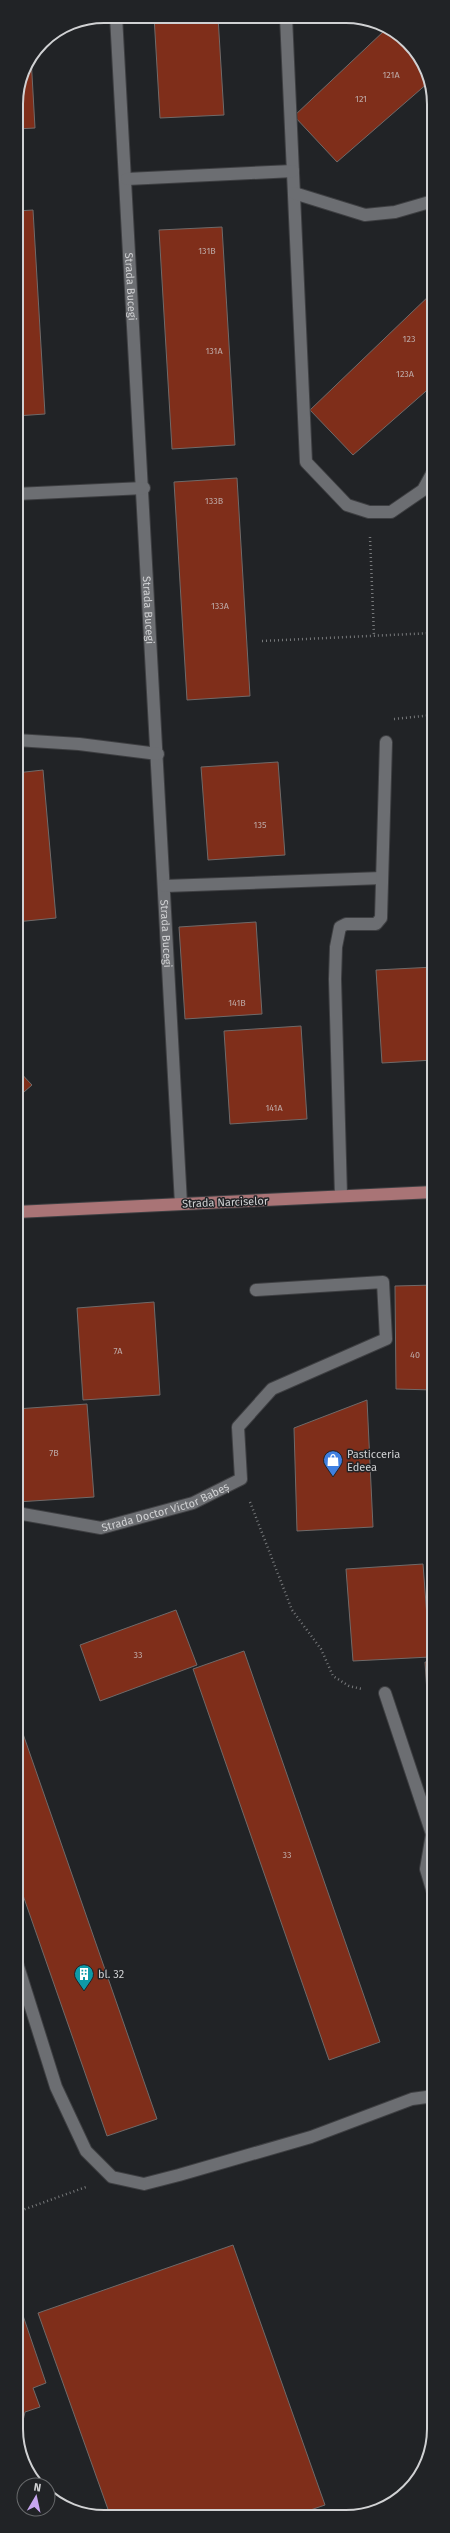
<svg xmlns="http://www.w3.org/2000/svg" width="450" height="2533" viewBox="0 0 450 2533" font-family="'Fira Sans',sans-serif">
	<rect width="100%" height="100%" fill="#212326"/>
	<path fill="#7f2e1a" stroke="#6f6a69" d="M154,16l64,1 6,98 -64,3z
		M385,30l27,16 17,36 -92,80 -43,-46z
		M31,57l4,71 -19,1v-31l9,-33z
		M33,210l12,204 -29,2v-205z
		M222,227l13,218 -63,4 -13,-219z
		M433,292v93l-80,70 -43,-45z
		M237,478l13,218 -63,4 -13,-218z
		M278,762l7,93 -77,5 -7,-93z
		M43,770l13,148 -40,4v-149z
		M256,922l6,92 -77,5 -6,-92z
		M434,967v93l-52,3 -6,-93z
		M301,1026l6,93 -77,5 -6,-93z
		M16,1068l16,17 -16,14z
		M434,1285v105l-38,-1 -1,-103z
		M154,1302l6,93 -77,5 -6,-92z
		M367,1400l6,127 -76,4 -3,-103z
		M87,1404l7,93 -77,5 -1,-93z
		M423,1564l7,93 -77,4 -7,-92z
		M176,1610l21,55 -97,36 -20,-56z
		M244,1651l136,391 -51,18 -136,-391z
		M425,1662h9v92h-3z
		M21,1728l136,391 -50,17 -90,-258v-149z
		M233,2245l92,260 -32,11 -183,-1 -72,-202z
		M17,2298l29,85 -13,5 7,19 -15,5 -7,31z"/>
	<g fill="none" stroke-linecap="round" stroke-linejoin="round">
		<g stroke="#3e3f42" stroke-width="14">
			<g id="minor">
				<path id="s1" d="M116,16l65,1188"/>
				<path d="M286,17l20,445 41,43 22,7h22l32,-22 10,-18"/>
				<path d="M127,179l166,-8"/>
				<path d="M294,193l71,22 30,-3 38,-11"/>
				<path d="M16,494l128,-6"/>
				<path d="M16,740l63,4 79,10"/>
				<path d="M165,886l217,-8"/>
				<path d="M341,1196l-6,-217 1,-32 4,-20 6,-3h30l5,-6 5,-176"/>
				<path id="s2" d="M17,1513l84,15 92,-25 48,-24 -3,-52 34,-38 114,-50 -3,-57 -127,8"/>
				<path d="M385,1693l47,141"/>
				<path d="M434,1833l-2,1 -6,35 8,27"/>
				<path d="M17,1963l39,124 30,64 26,26 32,7 35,-9 132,-38 101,-38 22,-3"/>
			</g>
		</g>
		<g stroke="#3e3f42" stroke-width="14">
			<path id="major" d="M16,1212l418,-20"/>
		</g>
		<path stroke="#77797b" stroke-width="2.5" stroke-dasharray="1 3" stroke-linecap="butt" d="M370,537l4,99
			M262,641l171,-8
			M394,719l39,-4
			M250,1502l42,108 29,39 12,27 16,10 13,3
			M17,2212l69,-25"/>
		<use href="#minor" stroke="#6c6e72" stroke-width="12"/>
		<use href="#major" stroke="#a97476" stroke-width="12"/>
	</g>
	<defs>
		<g id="shop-pin" transform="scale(1)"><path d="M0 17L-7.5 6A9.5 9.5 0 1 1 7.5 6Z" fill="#3f7fe0" stroke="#212326"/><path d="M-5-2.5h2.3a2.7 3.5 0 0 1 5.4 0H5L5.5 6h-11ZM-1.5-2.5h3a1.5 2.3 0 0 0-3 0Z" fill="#fff"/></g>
		<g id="building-pin" transform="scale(1)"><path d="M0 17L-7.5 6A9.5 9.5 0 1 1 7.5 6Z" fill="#0f9aa8" stroke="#212326"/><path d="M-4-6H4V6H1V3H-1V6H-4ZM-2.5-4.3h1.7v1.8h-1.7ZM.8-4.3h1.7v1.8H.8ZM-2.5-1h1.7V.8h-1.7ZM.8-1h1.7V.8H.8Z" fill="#fff"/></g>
	</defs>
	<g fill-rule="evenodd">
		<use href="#shop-pin" x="333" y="1460"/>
		<use href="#building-pin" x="84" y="1974"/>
	</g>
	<g text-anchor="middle" stroke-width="3" stroke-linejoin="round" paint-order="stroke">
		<g font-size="9" fill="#bca8a5">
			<text x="391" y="78">121A</text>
			<text x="361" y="102">121</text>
			<text x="207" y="254">131B</text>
			<text x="409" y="342">123</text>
			<text x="214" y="354">131A</text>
			<text x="405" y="377">123A</text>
			<text x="214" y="504">133B</text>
			<text x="220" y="609">133A</text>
			<text x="260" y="828">135</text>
			<text x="237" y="1006">141B</text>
			<text x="274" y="1111">141A</text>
			<text x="118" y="1354">7A</text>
			<text x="415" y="1358">40</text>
			<text x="54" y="1456">7B</text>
			<text x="138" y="1658">33</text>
			<text x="287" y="1858">33</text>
		</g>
		<g font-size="11" fill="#d0d1d3" stroke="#212326">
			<text dy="4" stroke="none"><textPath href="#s1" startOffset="271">Strada Bucegi</textPath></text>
			<text dy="4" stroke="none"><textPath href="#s1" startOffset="595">Strada Bucegi</textPath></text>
			<text dy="4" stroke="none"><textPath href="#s1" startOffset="919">Strada Bucegi</textPath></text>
			<text transform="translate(225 1202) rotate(-2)" y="4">Strada Narciselor</text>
			<text dy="4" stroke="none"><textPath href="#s2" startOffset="153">Strada Doctor Victor Babeș</textPath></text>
		</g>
		<g font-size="11" fill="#d0d1d3" stroke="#212326" text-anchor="start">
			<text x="347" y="1458">Pasticceria<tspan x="347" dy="13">Edeea</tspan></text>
			<text x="98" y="1978">bl. 32</text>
		</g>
	</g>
	<path d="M0 0H450V2533H0ZM104 23H346A81 81 0 0 1 427 104V2429A81 81 0 0 1 346 2510H104A81 81 0 0 1 23 2429V104A81 81 0 0 1 104 23Z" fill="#212326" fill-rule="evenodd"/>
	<path fill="none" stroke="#d0d1d3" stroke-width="2" d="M104 23H346A81 81 0 0 1 427 104V2429A81 81 0 0 1 346 2510H104A81 81 0 0 1 23 2429V104A81 81 0 0 1 104 23Z"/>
	<g transform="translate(36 2497) rotate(9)"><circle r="19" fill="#212326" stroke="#67696b"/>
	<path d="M0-3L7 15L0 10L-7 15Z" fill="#c7a6ef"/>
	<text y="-6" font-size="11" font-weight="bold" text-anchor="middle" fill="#d0d1d3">N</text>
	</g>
</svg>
